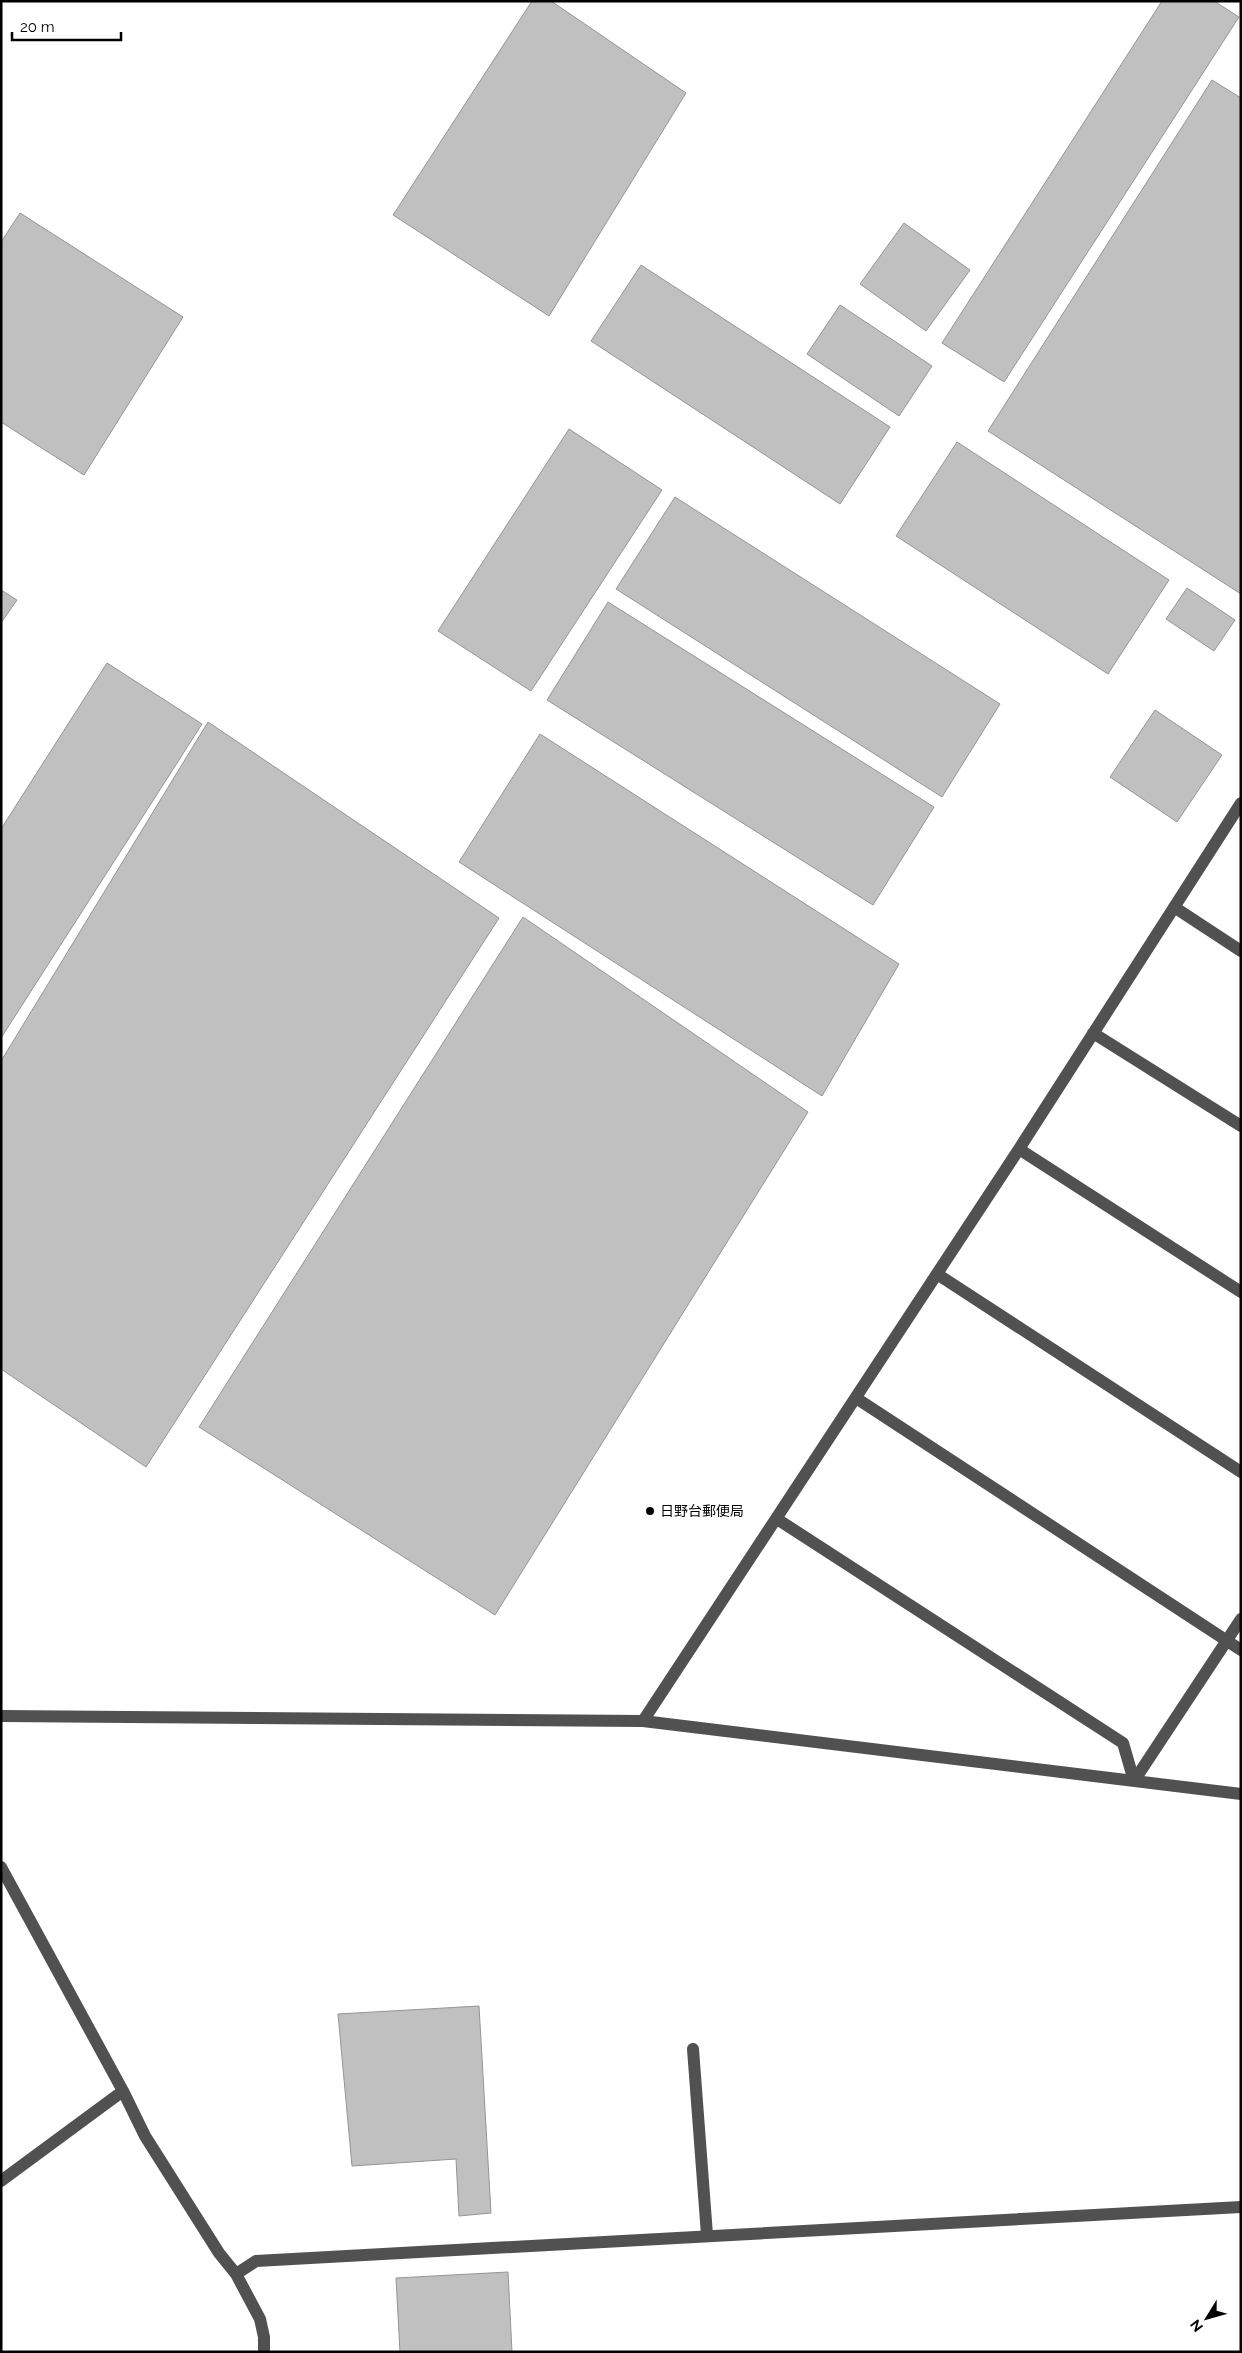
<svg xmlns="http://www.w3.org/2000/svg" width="1242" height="2353" viewBox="0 0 1242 2353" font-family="Raleway,'Noto Sans JP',sans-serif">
	<rect width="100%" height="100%" fill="#fff"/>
	<path fill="#c0c0c0" stroke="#959595" d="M532,1h19l135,92 -137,223 -156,-101z
		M1162,1h52l25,16 -235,365 -62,-39z
		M1212,80l29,18v496l-253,-163z
		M20,213l163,104 -99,158 -83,-53v-180z
		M904,223l66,47 -44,61 -66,-47z
		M641,265l249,162 -50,77 -249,-163z
		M840,305l92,61 -33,50 -92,-62z
		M569,429l93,61 -131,201 -93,-60z
		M957,442l212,138 -61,94 -212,-138z
		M675,497l325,207 -58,93 -326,-208z
		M1187,588l48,32 -21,31 -48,-32z
		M1,590l16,10 -16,23z
		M608,602l326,205 -61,98 -326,-205z
		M107,663l95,61 -201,314v-209z
		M1155,710l67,45 -45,67 -67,-45z
		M208,722l291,196 -353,549 -145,-98v-308z
		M540,734l359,230 -77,132 -363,-234z
		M523,917l285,195 -313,503 -296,-188z
		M479,2006l12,207 -32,3 -3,-57 -104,7 -14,-152z
		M508,2272l4,80h-112l-4,-74z"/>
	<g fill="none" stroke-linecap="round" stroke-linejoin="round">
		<path stroke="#515151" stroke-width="12" d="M1174,907l67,44
			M1093,1033l148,93
			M1019,1149l222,143
			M937,1274l304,198
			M856,1398l385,252
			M777,1519l346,224 11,38
			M1,1716l642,5 598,73
			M643,1721l376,-572 222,-346
			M1134,1781l107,-162
			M1,1867l122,224 22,45 74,117 17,21 24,45 4,18v15
			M693,2049l14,186
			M1,2181l122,-90
			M236,2274l20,-13 985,-54"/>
	</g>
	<circle fill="#000" stroke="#fff" stroke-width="2" cx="650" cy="1511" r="5"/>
	<g text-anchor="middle" stroke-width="4" stroke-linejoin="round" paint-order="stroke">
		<g font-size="14" fill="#000" stroke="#fff" text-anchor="start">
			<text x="660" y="1516">日野台郵便局</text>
		</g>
	</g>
	<rect width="1242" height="2353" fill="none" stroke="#000000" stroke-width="5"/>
	<g transform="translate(1207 2318) rotate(233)" stroke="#ffffff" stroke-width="4" paint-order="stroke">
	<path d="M0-4L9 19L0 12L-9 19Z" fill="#000000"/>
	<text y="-8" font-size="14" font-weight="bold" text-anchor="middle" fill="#000000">N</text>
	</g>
	<path d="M12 32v8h109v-8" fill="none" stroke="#000000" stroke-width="2.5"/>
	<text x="20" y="32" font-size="15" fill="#000000" stroke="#ffffff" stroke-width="4" paint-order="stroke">20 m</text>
</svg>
